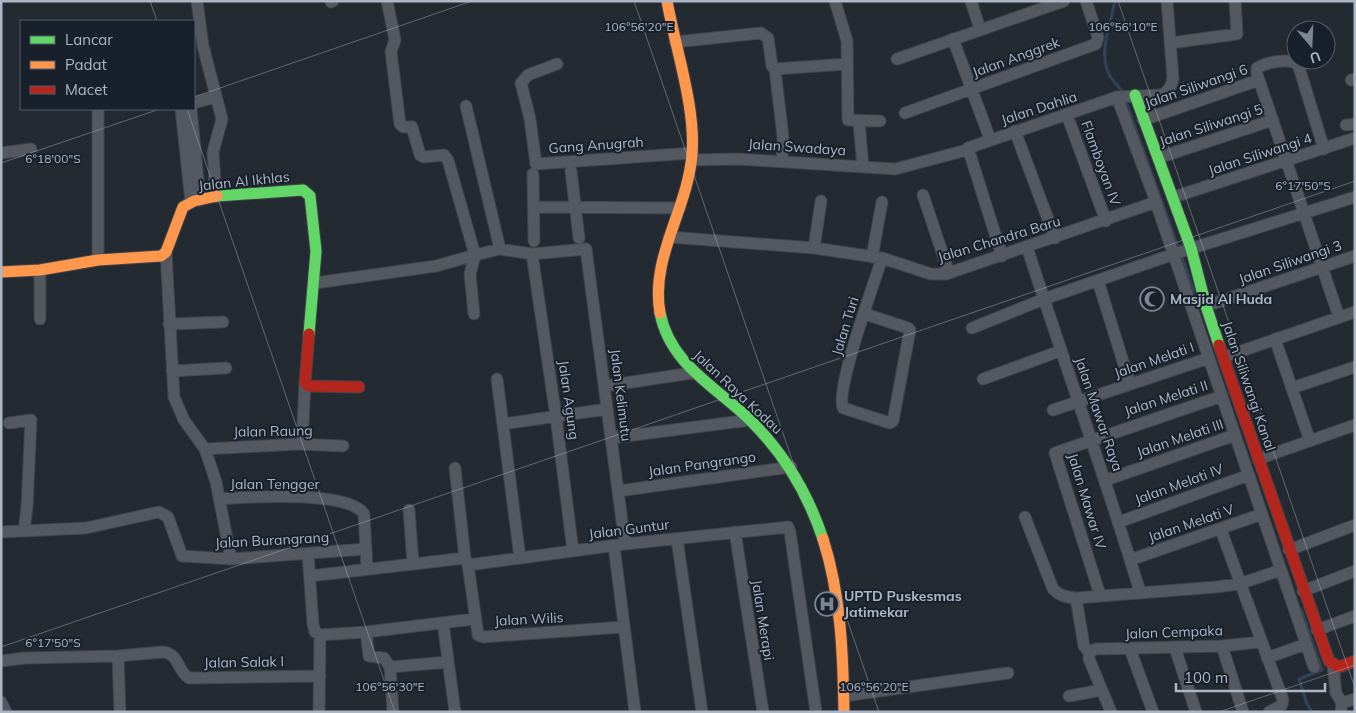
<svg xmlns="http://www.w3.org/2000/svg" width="1356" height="713" viewBox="0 0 1356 713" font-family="Mulish,sans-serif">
	<rect width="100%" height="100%" fill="#242a31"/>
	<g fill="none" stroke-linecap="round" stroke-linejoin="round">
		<path stroke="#30435b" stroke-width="3" d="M1115,1c-4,23 -17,51 -6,73 3,7 10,12 14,19
			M1125,99l69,192
			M1301,609l21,61 -23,9 8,25 5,8"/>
		<g stroke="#40444a" stroke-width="13">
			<path id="street" d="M197,1l6,45 19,73 -9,33 3,45
				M835,1l12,40 1,79 32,1
				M971,1l9,28
				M331,2l2,-1
				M953,39l37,100
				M675,42l86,-9 7,5 4,28 3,3 72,-5
				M1170,43l67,-9 -2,-33
				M897,59l167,-58
				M557,64l-29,11 -7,8 9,36 6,45 156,-11
				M775,69l8,68 -1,25
				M1351,80l4,-1
				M1117,97l35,94 162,476
				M194,103l21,-6
				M466,106l34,143
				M181,109l10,93
				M191,109l9,91
				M905,113l191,-69 2,-7 -12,-36
				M1067,115l39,106
				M1143,120l116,-40
				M859,122l4,45
				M1346,125l9,-1
				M1015,131l40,107
				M1324,149l-26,-85c-10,-6 -31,-2 -41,4v6l82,243
				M1,153l30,-4
				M1158,158l115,-38
				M692,160l46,-1 157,10 72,-19
				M571,171l8,67
				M533,174l1,67
				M923,195l26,78
				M1174,197l181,-59
				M534,207l146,1
				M669,237l145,11 68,10 49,16h15l210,-72
				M1027,247c37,115 78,229 113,345
				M814,248l7,-47
				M166,252l8,145 10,23 21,29 11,33 15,77
				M532,254l24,163 17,134
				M1002,256l-34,-108 149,-51 44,-2c8,-4 10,-8 12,-16l-6,-78
				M872,257l10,-55
				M98,260v-151
				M40,270v49
				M1098,281l32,103
				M315,283l121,-17 39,-11 -27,-95 -4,-5 -20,2 -4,-2 -8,-28h-9l-3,-3 -9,-72 4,-12 -8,-39
				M1206,306l149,-50
				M474,314l-4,-40 5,-19 25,-6 32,5 54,-5 39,295
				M865,314l43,14 2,2 -17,91 -3,2 -47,-15c-8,-19 31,-124 39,-150
				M169,324l54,-2
				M972,328l72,-29 133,-46 178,-56
				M1275,339l35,102
				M1224,357l131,-45
				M172,371l54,-3
				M497,379l23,179
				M983,379l77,-28
				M605,386l87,-13
				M1292,388l63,-21
				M1053,410l156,-52
				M9,423l22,-3 -4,87 -3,24
				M503,424l104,-15
				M611,438l139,-18
				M302,444l3,-61
				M205,449l94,-5 44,2
				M1258,459l97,-34
				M455,468l10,90 3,7 10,70 5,2 140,-10
				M1106,480l129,-45
				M618,491l173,-24
				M219,499c27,-2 130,-9 145,15l3,54
				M409,510l4,53
				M1025,517l28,72c7,7 13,8 23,9l140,-11 23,-3 42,-14
				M1119,522l130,-47
				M1221,530l62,170 -1,5 -13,7
				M1,532l85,-4 73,-16 9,5 14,39 49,3 135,-10
				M735,532l28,180
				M677,539l25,173
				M614,546l21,166
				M1289,550l66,-25
				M308,554l5,70 2,8 5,3
				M1130,560l132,-46
				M468,565l157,-21 163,-17 2,5 26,180
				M310,576l155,-18
				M1303,591l52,-20
				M1100,595l-45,-142 167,-57
				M1076,598l8,48 5,6
				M443,623l12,89
				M1317,630l38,-14
				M366,632l3,24 15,2 6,9 3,45
				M320,635l46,-3 108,-13
				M1222,646l21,66
				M1175,648l21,64
				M1130,649l23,63
				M1089,652l7,-3 126,-3 38,-4
				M1089,652v7l22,53
				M118,656l2,56
				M1267,658l39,-14
				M1,661l24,-3 93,-2 44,-4c18,1 14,18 27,26l131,-2
				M1333,665l3,28 6,10
				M390,667l58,-5
				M844,696l164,-23
				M1069,696l33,-6
				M1,702l5,10
				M319,712l1,-77
				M1341,712l1,-9 13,-4"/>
		</g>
		<g stroke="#40444a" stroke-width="13">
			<path id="fast" d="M1135,95l56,153 15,58 13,39
				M217,196l86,-6 7,6 6,55 -7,83
				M660,313c10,51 55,73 89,106 35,34 59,75 74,120"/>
		</g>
		<g stroke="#40444a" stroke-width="13">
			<path id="slow" d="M1,272l39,-2 58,-10 63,-4 5,-4 17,-45 11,-6 23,-5
				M660,313c-10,-56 28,-104 32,-159 4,-46 -17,-107 -25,-153
				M823,539c18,56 20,115 21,173"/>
		</g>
		<g stroke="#40444a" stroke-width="13">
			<path id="jam" d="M309,334l-4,48 3,4 51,1
				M1219,345l110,316 10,6 16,-6"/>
		</g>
		<use href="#street" stroke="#545860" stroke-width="11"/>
		<use href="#fast" stroke="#63d668" stroke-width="11"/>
		<use href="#slow" stroke="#ff974d" stroke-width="11"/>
		<use href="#jam" stroke="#b3261e" stroke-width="11"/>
	</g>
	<path fill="none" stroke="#acb6c4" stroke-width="1" stroke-opacity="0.45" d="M150,1l7,20M634,1l245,711M1118,1l237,687M194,97l278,-96M187,109l208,603M1,163l159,-54M1,647l1354,-466M1219,712l136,-47"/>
	<defs>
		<g id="mosque-ring" transform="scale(1.25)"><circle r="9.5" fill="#18212b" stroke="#7c8591" stroke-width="1.5"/><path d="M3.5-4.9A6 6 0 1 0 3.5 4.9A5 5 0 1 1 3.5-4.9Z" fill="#7c8591"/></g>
		<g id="hospital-ring" transform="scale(1.25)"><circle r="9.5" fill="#18212b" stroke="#7c8591" stroke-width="1.5"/><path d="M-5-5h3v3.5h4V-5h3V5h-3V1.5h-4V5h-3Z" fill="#7c8591"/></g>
	</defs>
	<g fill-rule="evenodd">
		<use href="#mosque-ring" x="1152" y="299"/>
		<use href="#hospital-ring" x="827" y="604"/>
	</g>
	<g text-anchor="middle" stroke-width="4" stroke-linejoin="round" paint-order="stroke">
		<g font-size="14" fill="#acb6c4" stroke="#18212b">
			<text transform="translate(1016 57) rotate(-20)" y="5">Jalan Anggrek</text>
			<text transform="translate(1196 86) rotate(-19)" y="5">Jalan Siliwangi 6</text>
			<text transform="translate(1039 108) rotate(-18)" y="5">Jalan Dahlia</text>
			<text transform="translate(1211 125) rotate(-18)" y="5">Jalan Siliwangi 5</text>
			<text transform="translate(596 145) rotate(-4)" y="5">Gang Anugrah</text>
			<text transform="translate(797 147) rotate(4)" y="5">Jalan Swadaya</text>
			<text transform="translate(1260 154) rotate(-18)" y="5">Jalan Siliwangi 4</text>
			<text transform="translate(1101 163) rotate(70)" y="5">Flamboyan IV</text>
			<text transform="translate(244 181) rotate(-6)" y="5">Jalan Al Ikhlas</text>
			<text transform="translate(999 239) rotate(-17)" y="5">Jalan Chandra Baru</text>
			<text transform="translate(1290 262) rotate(-19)" y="5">Jalan Siliwangi 3</text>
			<text transform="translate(845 326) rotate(-73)" y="5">Jalan Turi</text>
			<text transform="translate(1154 360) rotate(-19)" y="5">Jalan Melati I</text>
			<text transform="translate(1249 386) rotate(71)" y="5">Jalan Siliwangi Kanal</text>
			<text transform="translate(738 392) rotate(43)" y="5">Jalan Raya Kodau</text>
			<text transform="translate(621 395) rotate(83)" y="5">Jalan Kelimutu</text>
			<text transform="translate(1166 398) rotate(-18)" y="5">Jalan Melati II</text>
			<text transform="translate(569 400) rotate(82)" y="5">Jalan Agung</text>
			<text transform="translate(1099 414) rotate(71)" y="5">Jalan Mawar Raya</text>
			<text transform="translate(273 431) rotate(-1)" y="5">Jalan Raung</text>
			<text transform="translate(1180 438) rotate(-19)" y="5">Jalan Melati III</text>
			<text transform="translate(702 464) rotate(-8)" y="5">Jalan Pangrango</text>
			<text x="275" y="489">Jalan Tengger</text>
			<text transform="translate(1179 484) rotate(-20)" y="5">Jalan Melati IV</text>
			<text transform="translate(1087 501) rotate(73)" y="5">Jalan Mawar IV</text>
			<text transform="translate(1191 523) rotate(-19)" y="5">Jalan Melati V</text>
			<text transform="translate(629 529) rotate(-7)" y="5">Jalan Guntur</text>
			<text transform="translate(272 540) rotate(-3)" y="5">Jalan Burangrang</text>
			<text transform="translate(529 619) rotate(-3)" y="5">Jalan Wilis</text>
			<text transform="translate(763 620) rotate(81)" y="5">Jalan Merapi</text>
			<text transform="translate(1174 632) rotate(-2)" y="5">Jalan Cempaka</text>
			<text transform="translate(244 662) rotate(-1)" y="5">Jalan Salak I</text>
		</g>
		<g font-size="14" font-weight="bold" fill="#acb6c4" stroke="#18212b" text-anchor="start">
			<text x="1170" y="304">Masjid Al Huda</text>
			<text x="844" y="601">UPTD Puskesmas<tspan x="844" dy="16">Jatimekar</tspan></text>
		</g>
	</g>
	<g font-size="12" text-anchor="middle" fill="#acb6c4" stroke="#18212b" stroke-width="4" stroke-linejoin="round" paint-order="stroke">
		<text x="639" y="31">106°56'20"E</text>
		<text x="1123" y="31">106°56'10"E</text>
		<text x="53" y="163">6°18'00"S</text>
		<text x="1303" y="190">6°17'50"S</text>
		<text x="53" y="647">6°17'50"S</text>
		<text x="390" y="691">106°56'30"E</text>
		<text x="874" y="691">106°56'20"E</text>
	</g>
	<rect width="1356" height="713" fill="none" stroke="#acb6c4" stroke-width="5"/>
	<rect x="20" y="20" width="175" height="90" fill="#18212b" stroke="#535d68"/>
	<rect x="30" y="36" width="25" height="8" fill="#63d668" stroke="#535d68"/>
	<text x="65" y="45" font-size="15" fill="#acb6c4">Lancar</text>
	<rect x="30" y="61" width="25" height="8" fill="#ff974d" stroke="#535d68"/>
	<text x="65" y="70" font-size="15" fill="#acb6c4">Padat</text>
	<rect x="30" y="86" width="25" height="8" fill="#b3261e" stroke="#535d68"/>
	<text x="65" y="95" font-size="15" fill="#acb6c4">Macet</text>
	<g transform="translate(1311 45) rotate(161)"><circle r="24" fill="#18212b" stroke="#535d68"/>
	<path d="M0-4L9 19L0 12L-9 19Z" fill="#7c8591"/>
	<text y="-8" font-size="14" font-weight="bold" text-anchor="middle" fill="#acb6c4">U</text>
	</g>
	<path d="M1176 683v8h149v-8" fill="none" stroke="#acb6c4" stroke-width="2.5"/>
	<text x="1184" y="683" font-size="15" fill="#acb6c4" stroke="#18212b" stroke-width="4" paint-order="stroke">100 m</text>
</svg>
